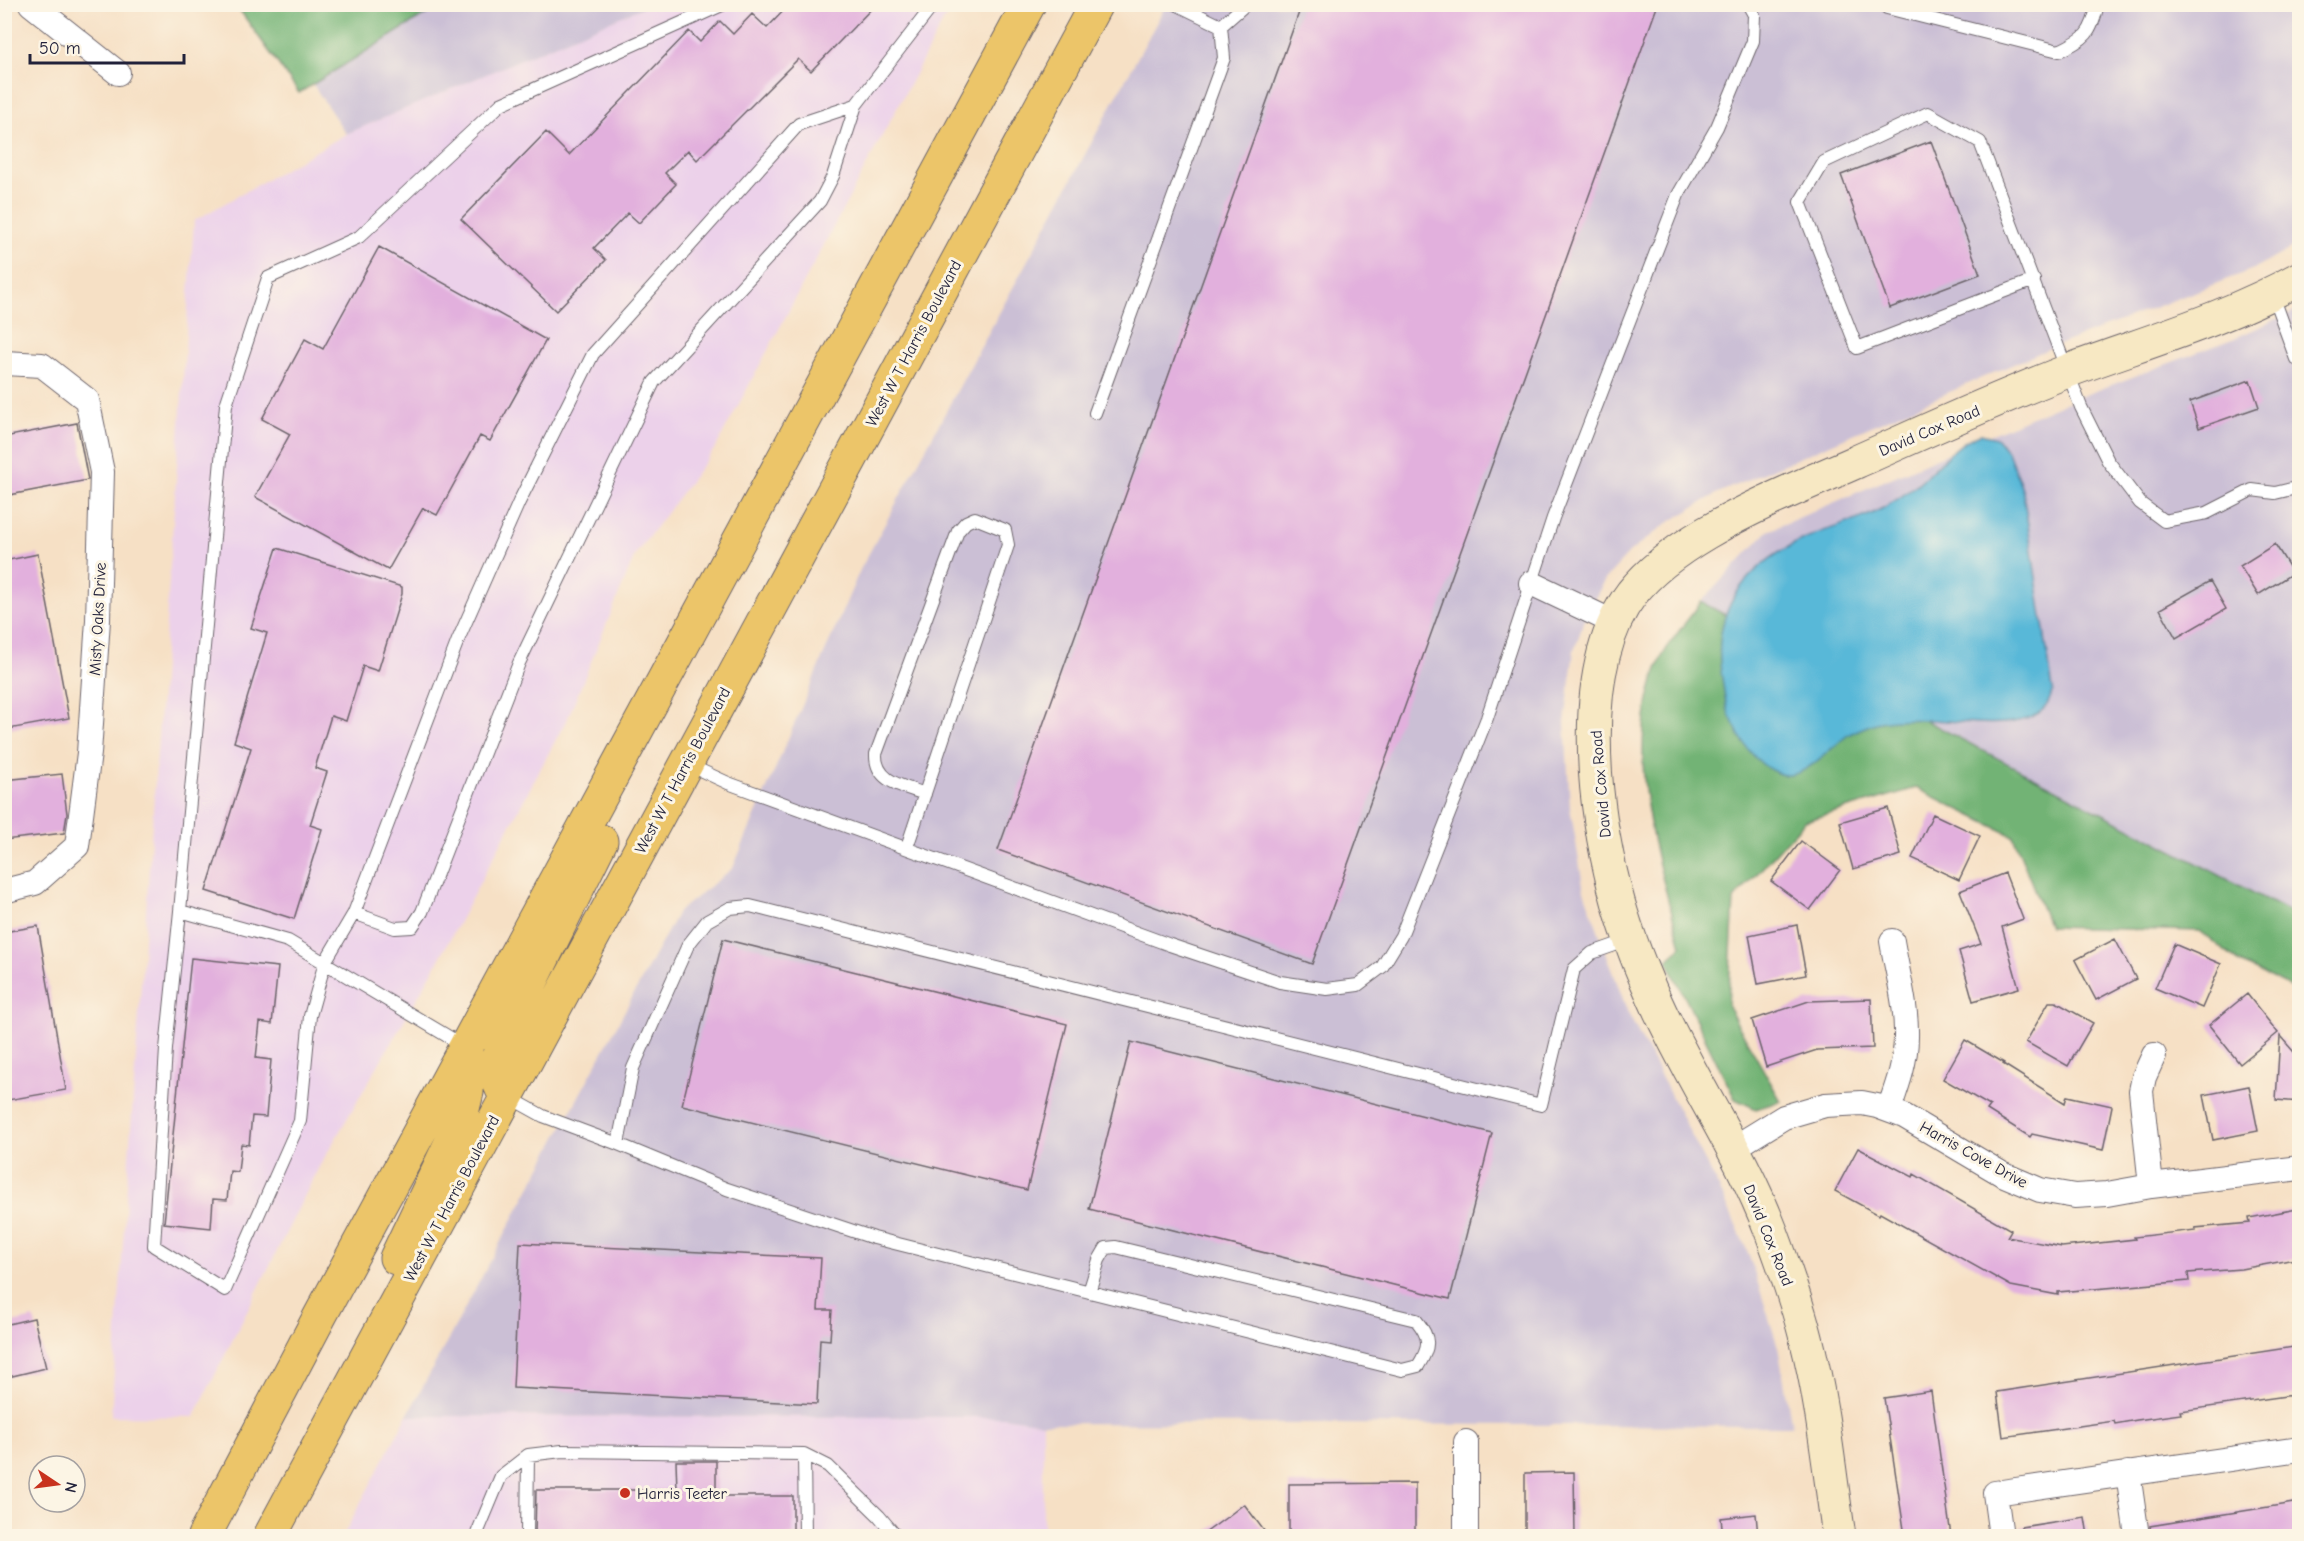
<svg xmlns="http://www.w3.org/2000/svg" width="2304" height="1541" viewBox="0 0 2304 1541" font-family="'Comic Neue',sans-serif">
	<rect width="100%" height="100%" fill="#fcf5e5"/>
	<filter id="ink" filterUnits="userSpaceOnUse"><feTurbulence type="fractalNoise" baseFrequency=".0167" numOctaves="2"/><feDisplacementMap in="SourceGraphic" scale="12" xChannelSelector="R" yChannelSelector="G"/><feConvolveMatrix kernelMatrix="1 2 1 2 8 2 1 2 1" color-interpolation-filters="sRGB"/></filter>
	<filter id="wash" filterUnits="userSpaceOnUse"><feTurbulence type="fractalNoise" baseFrequency=".008" numOctaves="4" result="noise"/><feDisplacementMap in="SourceGraphic" scale="24" xChannelSelector="R" yChannelSelector="G"/><feGaussianBlur stdDeviation="1.35" result="paint"/><feColorMatrix in="noise" values="0 0 0 0 0 0 0 0 0 0 0 0 0 0 0 0 0 1.4 0 .05"/><feComposite in="paint" operator="in"/></filter>
	<g filter="url(#wash)">
		<rect width="100%" height="100%" fill="#f6e0c5"/>
		<path fill="#ecd1ea" d="M648,5h304l-236,442 -81,108 -66,160 -135,254 -115,198 -125,250 -83,-1 83,-1195 152,-87z
			M407,1416l596,1 40,6v113h-700z"/>
		<path fill="#cbbfd5" d="M260,5h388l-302,129z
			M1166,5h1133v239l-43,24 -208,81 -330,144 -52,31 -36,28 -24,26 -19,35 -13,37 -9,72 5,85 14,84 44,122 94,181 27,61 29,92 14,79 -749,-3 -40,-6 -596,-1 271,-504 55,-44 127,-298z
			M2299,309v608l-598,-315 67,-71 301,-130 164,-62z"/>
		<path fill="#72b375" stroke="#4a6a58" stroke-width="1.5" d="M236,5h205l-142,88z
			M1701,602l598,315v74l-59,-28 -40,-32 -151,-4 -36,-91 -97,-48 -111,33 -71,78 -6,108 53,94 -25,8 -21,-10 -68,-138 14,-15c-25,-91 -60,-196 -20,-287 9,-19 28,-40 40,-57z"/>
		<path fill="#59b8d8" stroke="#3e6d8a" stroke-width="1.5" d="M1981,434l15,4 12,14 15,40 30,198c-2,4 -3,9 -5,13 -17,31 -88,18 -116,17 -15,-1 -46,-1 -59,4 -8,3 -18,7 -25,11 -17,12 -46,47 -68,39 -27,-10 -40,-35 -51,-60 -4,-11 -5,-24 -7,-36 -12,-67 22,-111 82,-139 27,-13 57,-17 84,-34 12,-7 25,-17 36,-27 17,-14 35,-38 57,-44z"/>
		<g id="blocks">
			<path fill="#e2b0dd" d="M790,4h86l-65,67 -13,-12 -101,101 -9,-10 -23,23 11,11 -37,39 -11,-10 -34,35 12,12 -50,51 -95,-92 85,-87 23,23 120,-124 11,11 20,-21 13,13 19,-20 15,14z
				M1302,4h356l-346,960 -314,-114z
				M1931,141l49,133 -90,34 -49,-133z
				M379,247l167,93 -56,101 -10,-5 -43,79 -14,-7 -35,62 -133,-73 35,-63 -28,-15 43,-80 18,10z
				M2250,380l9,27 -60,21 -9,-26z
				M77,423l11,57 -84,16v-59z
				M2275,544l18,29 -35,22 -18,-29z
				M277,548l125,39v7l-24,77 -15,-5 -17,55 -15,-5 -16,52 12,4 -17,53 12,4 -28,90 -88,-28 45,-143 -17,-6 33,-109 -16,-5z
				M38,554l31,164 -60,11 -5,-27v-141z
				M2210,581l16,28 -50,29 -16,-29z
				M62,774l5,40 -3,19 -60,7v-60z
				M1888,808l13,47 -48,14 -13,-47z
				M1933,814l47,22 -21,44 -47,-22z
				M1801,841l39,29 -30,40 -39,-29z
				M2005,873l18,46 -21,8 17,61 -46,13 -14,-50 22,-7 -21,-53z
				M1797,925l9,50 -48,9 -9,-49z
				M38,926l28,164 -58,10 -4,-20v-148z
				M723,939l344,85 -40,166 -345,-85z
				M2115,939l21,40 -40,21 -21,-40z
				M2174,944l47,20 -19,44 -47,-20z
				M191,958l87,9 -6,57 -12,-2 -4,36 15,2 -5,57 -14,-1 -3,29 -8,-1 -3,28 -8,-1 -3,29 -14,-1 -2,29 -47,-5z
				M2247,994l31,39 -38,31 -31,-39z
				M1871,999l2,49 -56,2 -51,17 -14,-47 57,-19z
				M2049,1002h7l37,21 -25,43 -42,-24z
				M2280,1036l20,23v43l-24,-2z
				M1965,1040l39,23 -1,1 62,39 2,-7 45,10 -9,44 -71,-16 -2,3 -43,-27 3,-4 -47,-27z
				M1131,1042l361,91 -42,166 -361,-90z
				M2249,1086l9,45 -45,9 -9,-45z
				M1858,1148l55,29 1,-3 97,56 -4,7 55,10 73,-8 -1,-2 62,-7 -1,-2 55,-5 -1,-5 48,-9 3,12v37l-59,11 -53,4 1,8 -131,11v3l-47,-9 -131,-73 -1,2 -44,-24z
				M520,1243l301,15 -3,52h14l-2,30 -10,-1 -3,65 -304,-16z
				M34,1318l12,50 -42,10v-53z
				M2300,1346v48l-120,17 1,3 -44,6 -22,4 -1,-3 -111,16 -6,-45z
				M1931,1391l20,145h-46l-21,-138z
				M676,1461h40v35h77v40h-258l1,-46h141z
				M1574,1472l1,64h-50v-63z
				M1415,1483v49h-126v-48z
				M2300,1502v34h-149l-1,-10z
				M1244,1504l24,32h-67l26,-19z
				M1756,1514l2,22h-35l-2,-18z
				M2085,1517l3,19h-67v-9z"/>
		</g>
	</g>
	<g filter="url(#ink)">
		<use href="#blocks" fill-opacity="0" stroke="#6c646b" stroke-width="1.5"/>
		<g fill="none" stroke-linecap="round" stroke-linejoin="round">
			<g stroke="#6c646b" stroke-width="14">
				<path id="service" d="M1176,4l45,22 25,-22
					M1883,4l4,4 172,43c27,-13 32,-16 39,-47
					M2034,280l-177,68 -57,-146 24,-40 104,-49 52,29 101,265 27,54 32,42 24,18 43,-8 45,-23 23,3 25,-6
					M2272,293l24,66
					M1095,413l129,-355 -3,-32
					M687,764l41,19 442,162 110,37 47,7 31,-4 24,-18 19,-31 86,-218 66,-200 125,-323 39,-68 36,-86 1,-26 -6,-11
					M907,847l101,-302 -3,-15 -30,-12 -9,4 -8,9 -82,223c-1,28 27,32 49,40
					M180,911l46,-506 42,-127 91,-41 142,-133 223,-100
					M354,913l41,15 17,-1 10,-15 97,-249 135,-281 166,-181 13,-25 23,-71
					M464,1046l-176,-105 -108,-30 -14,138 -12,197 71,44 75,-169 10,-105 15,-54 29,-49 104,-273 61,-138 74,-148 206,-230 57,-19 78,-101
					M507,1096l36,20 75,28
					M1089,1292l10,-32 7,-12 10,-1 300,73c15,18 14,27 2,46l-16,4 -528,-132 -147,-49 -109,-45 15,-76 55,-123 19,-24 23,-13 20,-2 791,199 33,-136 18,-16 37,-13
					M804,1454l1,82
					M476,1536l25,-60 27,-21 34,-4 242,3 24,12 51,50 17,20
					M527,1536l1,-81"/>
			</g>
			<g stroke="#6c646b" stroke-width="26">
				<path id="minor" d="M31,4l87,69
					M4,363l38,2 45,35 15,72 -4,148 -9,133 -12,93 -42,37 -31,8
					M1531,583l84,40
					M1889,1109c8,-23 17,-47 17,-72 1,-32 -9,-65 -14,-96
					M1732,1149l52,-32 41,-12 37,-2 15,3 27,10 98,58 38,16 35,6 32,-2 44,-8 149,-18
					M2151,1186l-10,-95 3,-14 10,-22
					M2128,1473l9,63
					M1466,1536v-94
					M2001,1536l-6,-43 305,-44"/>
			</g>
			<g stroke="#6c646b" stroke-width="35">
				<path id="secondary" d="M1839,1536c-10,-65 -16,-133 -33,-198 -9,-36 -22,-72 -35,-107 -31,-82 -83,-155 -118,-235 -15,-34 -29,-70 -38,-106 -22,-85 -39,-223 17,-297 20,-25 47,-44 74,-60 48,-28 100,-49 150,-71 72,-32 143,-65 217,-93 76,-28 156,-51 227,-91"/>
			</g>
			<g stroke="#6c646b" stroke-width="35">
				<path id="primary" d="M506,1095c-15,-20 -9,-35 -2,-58l97,-196
					M396,1258l63,-132 8,-34 1,-18 -2,-25
					M204,1536l116,-220 709,-1312
					M270,1536l826,-1532"/>
			</g>
			<use href="#service" stroke="#fff" stroke-width="12"/>
			<use href="#minor" stroke="#fff" stroke-width="24"/>
			<use href="#secondary" stroke="#f7e8c3" stroke-width="33"/>
			<use href="#primary" stroke="#ecc569" stroke-width="33"/>
		</g>
	</g>
	<circle fill="#c8321e" stroke="#fcf5e5" stroke-width="2" cx="625" cy="1493" r="6"/>
	<g text-anchor="middle" stroke-width="6" stroke-linejoin="round" paint-order="stroke">
		<g font-size="16" fill="#22223b" stroke="#fcf5e5">
			<text transform="translate(913 343) rotate(-62)" y="6">West W T Harris Boulevard</text>
			<text transform="translate(1929 430) rotate(-23)" y="6">David Cox Road</text>
			<text transform="translate(97 619) rotate(-87)" y="6">Misty Oaks Drive</text>
			<text transform="translate(682 770) rotate(-62)" y="6">West W T Harris Boulevard</text>
			<text transform="translate(1600 784) rotate(-95)" y="6">David Cox Road</text>
			<text transform="translate(1974 1154) rotate(29)" y="6">Harris Cove Drive</text>
			<text transform="translate(451 1198) rotate(-62)" y="6">West W T Harris Boulevard</text>
			<text transform="translate(1769 1235) rotate(68)" y="6">David Cox Road</text>
		</g>
		<g font-size="16" fill="#22223b" stroke="#fcf5e5" text-anchor="start">
			<text x="637" y="1499">Harris Teeter</text>
		</g>
	</g>
	<rect width="2304" height="1541" fill="none" stroke="#fcf5e5" stroke-width="24"/>
	<g transform="translate(57 1484) rotate(103)"><circle r="28" fill="#fcf5e5" stroke="#a5a1a1" stroke-width="1.5"/>
	<path d="M0-4.5L10 22L0 15L-10 22Z" fill="#c8321e"/>
	<text y="-9" font-size="16" font-weight="bold" text-anchor="middle" fill="#22223b">N</text>
	</g>
	<path d="M30 54v9h154v-9" fill="none" stroke="#22223b" stroke-width="3"/>
	<text x="39" y="54" font-size="18" fill="#22223b" stroke="#fcf5e5" stroke-width="4.5" paint-order="stroke">50 m</text>
</svg>
